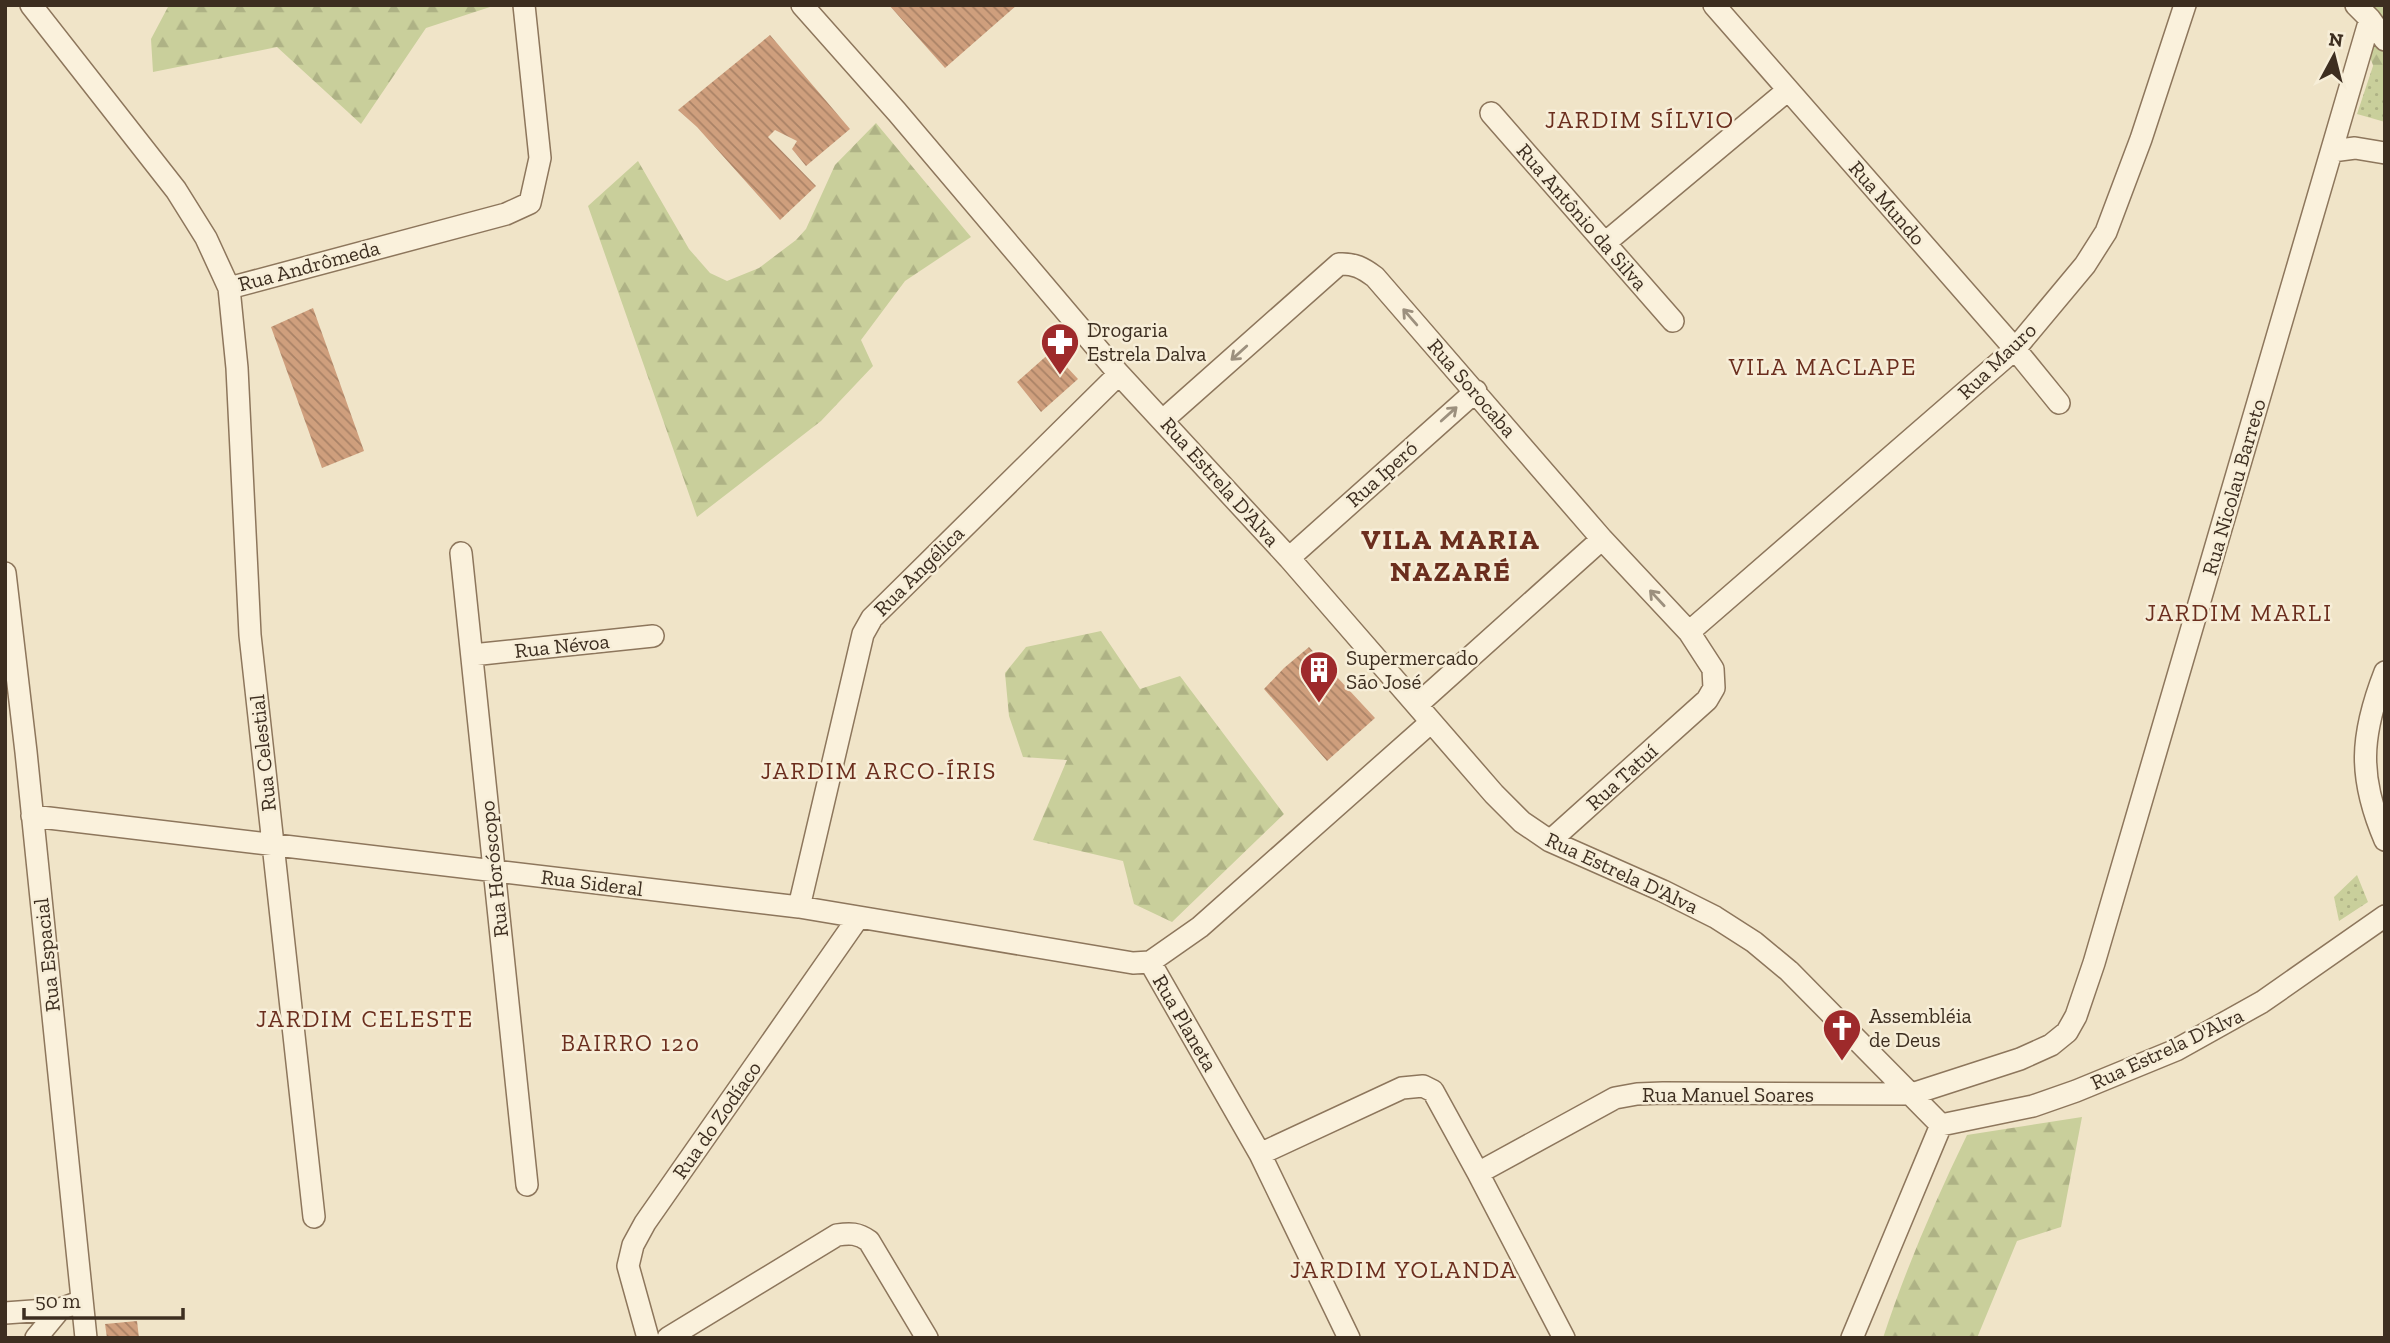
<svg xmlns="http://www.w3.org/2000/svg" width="2390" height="1343" viewBox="0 0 2390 1343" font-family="'Zilla Slab',serif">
	<defs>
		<pattern id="grass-dots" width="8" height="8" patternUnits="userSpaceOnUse" patternTransform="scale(1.75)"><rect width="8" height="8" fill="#c9cf9b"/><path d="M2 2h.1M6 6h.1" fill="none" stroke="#aeb285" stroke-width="1.8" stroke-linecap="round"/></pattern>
		<pattern id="forest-firs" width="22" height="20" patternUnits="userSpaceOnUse" patternTransform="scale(1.75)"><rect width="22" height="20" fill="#c9cf9b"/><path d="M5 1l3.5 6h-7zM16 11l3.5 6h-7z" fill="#aeb285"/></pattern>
		<pattern id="building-back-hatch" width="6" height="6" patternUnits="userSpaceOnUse" patternTransform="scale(1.75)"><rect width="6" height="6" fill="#cf9f7d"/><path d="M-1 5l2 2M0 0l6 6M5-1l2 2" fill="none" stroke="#a98266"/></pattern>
	</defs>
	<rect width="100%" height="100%" fill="#f0e4c8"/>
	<path fill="url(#grass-dots)" d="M2375,60l10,24v38l-28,-8z
		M2357,875l11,27 -29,19 -5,-24z"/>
	<path fill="url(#forest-firs)" d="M169,5h321v2l-64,21 -65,96 -84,-77 -124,25 -2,-33z
		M2348,5h37v92l-34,-90z
		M876,123l95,114 -66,44 -44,59 12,26 -52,55 -124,96 -109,-311 50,-45 51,88 21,24 17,8 32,-13 37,-28 10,-11 29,-64z
		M1101,631l39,58 40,-13 104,138 -112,108 -38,-18 -11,-43 -90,-21 34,-80 -44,-3 -14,-41 -4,-43 21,-26z
		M2082,1117l-21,110 -44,14 -40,97h-94c23,-70 52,-137 84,-203z"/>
	<path fill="url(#building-back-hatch)" d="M889,5h128l-72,63z
		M770,35l80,94 -44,37 -14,-17 5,-8 -22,-11 -7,7 48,49 -36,34 -83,-93 -19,-17z
		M313,308l51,143 -42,17 -51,-141z
		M1052,351l26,28 -37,33 -24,-30z
		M1309,647l66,71 -48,43 -63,-72 20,-21z
		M137,1321l2,17h-32l-2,-14z"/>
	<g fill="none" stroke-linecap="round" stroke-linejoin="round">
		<g stroke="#8d765c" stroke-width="24">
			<path id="minor" d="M31,5l145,185 30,48 23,50 277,-74 24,-11 10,-45 -16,-153
				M802,5l95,107 222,262 170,184 205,236 28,28 28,19 113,50 52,26 39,25 35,29 152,154 92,-19 43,-15 100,-41 86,-48 123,-86
				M1714,5l301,344 44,54
				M2356,5l14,14 15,21
				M1491,113l182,208
				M2332,151l23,-3 30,5
				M1605,243l183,-153
				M229,288l8,80 13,267 64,582
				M1163,420l176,-156c15,-1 24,4 36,13l227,262 87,93 24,37 1,19 -7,12 -157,141
				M461,553l66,632
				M1289,558l187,-167
				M5,573l21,179 60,586
				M1689,632l326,-283 70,-84 21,-33 35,-93 44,-134
				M472,655l181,-19
				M2385,672c-25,64 -27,105 0,168
				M1417,705l185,-166
				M32,816l767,91 334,56 17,-1
				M799,907l64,-273 9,-16 247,-244
				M1260,1154l142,-66 21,-2 10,5 45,82 86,165
				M1478,1173l137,-75 22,-4 26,-1 249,1 108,-35 31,-14 16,-13 9,-16 18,-53 276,-944
				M5,1313l55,-4 22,-8
				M36,1338l24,-29
				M648,1338l-20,-72 5,-21 12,-22 213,-305
				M668,1338l169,-103c13,-2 21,-2 32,6l58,97
				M1349,1338l-89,-184 -110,-192 50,-35 230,-204
				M1852,1338l89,-213"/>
		</g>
		<use href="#minor" stroke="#faf1dc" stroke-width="21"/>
	</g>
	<defs><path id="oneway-shaft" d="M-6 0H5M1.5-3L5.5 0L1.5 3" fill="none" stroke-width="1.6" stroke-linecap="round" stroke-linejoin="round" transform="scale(1.75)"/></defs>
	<g stroke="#9c907e">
		<use href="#oneway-shaft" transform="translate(1410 317) rotate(-131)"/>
		<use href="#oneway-shaft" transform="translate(1239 353) rotate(138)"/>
		<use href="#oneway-shaft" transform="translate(1449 414) rotate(-42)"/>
		<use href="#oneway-shaft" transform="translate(1657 598) rotate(-133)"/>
	</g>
	<defs>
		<g id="pharmacy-pin" transform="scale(2.0125)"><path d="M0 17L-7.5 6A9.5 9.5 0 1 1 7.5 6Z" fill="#9e2a2b" stroke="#f7eed8"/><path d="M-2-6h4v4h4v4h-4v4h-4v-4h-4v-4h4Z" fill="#fff"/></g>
		<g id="building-pin" transform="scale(2.0125)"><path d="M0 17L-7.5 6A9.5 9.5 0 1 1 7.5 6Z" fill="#9e2a2b" stroke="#f7eed8"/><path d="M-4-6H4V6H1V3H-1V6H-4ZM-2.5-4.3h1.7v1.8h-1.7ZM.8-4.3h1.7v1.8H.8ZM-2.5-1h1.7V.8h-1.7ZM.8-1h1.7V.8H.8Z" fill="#fff"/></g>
		<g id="church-pin" transform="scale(2.0125)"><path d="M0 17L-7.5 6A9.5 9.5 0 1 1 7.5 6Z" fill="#9e2a2b" stroke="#f7eed8"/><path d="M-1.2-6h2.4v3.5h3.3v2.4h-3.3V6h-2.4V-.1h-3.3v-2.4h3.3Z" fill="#fff"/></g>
	</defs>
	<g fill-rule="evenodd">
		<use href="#pharmacy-pin" x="1060" y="342"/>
		<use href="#building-pin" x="1319" y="670"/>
		<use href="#church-pin" x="1842" y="1028"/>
	</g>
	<g text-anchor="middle" stroke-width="5" stroke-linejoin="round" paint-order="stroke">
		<g font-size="21" fill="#3d2e20" stroke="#f7eed8">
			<text transform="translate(1887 203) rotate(49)" y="7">Rua Mundo</text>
			<text transform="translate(1582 217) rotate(49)" y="7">Rua Antônio da Silva</text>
			<text transform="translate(309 266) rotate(-15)" y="7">Rua Andrômeda</text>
			<text transform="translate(1997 361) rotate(-44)" y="7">Rua Mauro</text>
			<text transform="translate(1472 388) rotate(49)" y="7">Rua Sorocaba</text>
			<text transform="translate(1382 474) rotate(-42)" y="7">Rua Iperó</text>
			<text transform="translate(1220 482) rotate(48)" y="7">Rua Estrela D'Alva</text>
			<text transform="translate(2234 487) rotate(-74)" y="7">Rua Nicolau Barreto</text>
			<text transform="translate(919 571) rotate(-45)" y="7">Rua Angélica</text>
			<text transform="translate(562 646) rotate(-6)" y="7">Rua Névoa</text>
			<text transform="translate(263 753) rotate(-96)" y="7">Rua Celestial</text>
			<text transform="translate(1622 777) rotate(-42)" y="7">Rua Tatuí</text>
			<text transform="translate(494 869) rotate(-96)" y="7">Rua Horóscopo</text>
			<text transform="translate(1622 873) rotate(25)" y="7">Rua Estrela D'Alva</text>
			<text transform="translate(592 883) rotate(7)" y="7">Rua Sideral</text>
			<text transform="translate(47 955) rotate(-96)" y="7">Rua Espacial</text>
			<text transform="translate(1185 1023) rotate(60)" y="7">Rua Planeta</text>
			<text transform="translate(2167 1049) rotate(-25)" y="7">Rua Estrela D'Alva</text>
			<text x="1728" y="1102">Rua Manuel Soares</text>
			<text transform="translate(717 1120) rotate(-55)" y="7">Rua do Zodíaco</text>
		</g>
		<g font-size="21" fill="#3d2e20" stroke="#f7eed8" text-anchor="start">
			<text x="1087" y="337">Drogaria<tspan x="1087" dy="24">Estrela Dalva</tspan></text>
			<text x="1346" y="665">Supermercado<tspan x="1346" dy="24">São José</tspan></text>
			<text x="1869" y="1023">Assembléia<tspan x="1869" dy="24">de Deus</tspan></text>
		</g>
		<g font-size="23" letter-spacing="2" fill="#6b2e1e" stroke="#f7eed8">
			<text x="631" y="1051">BAIRRO 120</text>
		</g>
		<g font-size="24" letter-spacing="2" fill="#6b2e1e" stroke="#f7eed8">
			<text x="1640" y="128">JARDIM SÍLVIO</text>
			<text x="1823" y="375">VILA MACLAPE</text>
			<text x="2239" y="621">JARDIM MARLI</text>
			<text x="879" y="779">JARDIM ARCO-ÍRIS</text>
			<text x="365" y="1027">JARDIM CELESTE</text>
			<text x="1404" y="1278">JARDIM YOLANDA</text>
		</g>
		<g font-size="28" font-weight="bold" letter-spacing="2" fill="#6b2e1e" stroke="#f7eed8">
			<text x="1451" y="549">VILA MARIA<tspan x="1451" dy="32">NAZARÉ</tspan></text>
		</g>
	</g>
	<rect width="2390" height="1343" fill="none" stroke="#3d2e20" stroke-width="14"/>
	<g transform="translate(2334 56) rotate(7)" stroke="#f7eed8" stroke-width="5" paint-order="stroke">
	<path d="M0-5L12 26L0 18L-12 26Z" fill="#3d2e20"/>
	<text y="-10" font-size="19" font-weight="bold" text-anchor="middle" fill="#3d2e20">N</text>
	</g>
	<path d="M24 1308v10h159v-10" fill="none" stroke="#3d2e20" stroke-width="3.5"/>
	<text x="35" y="1308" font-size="21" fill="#3d2e20" stroke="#f7eed8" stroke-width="5" paint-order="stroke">50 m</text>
</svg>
